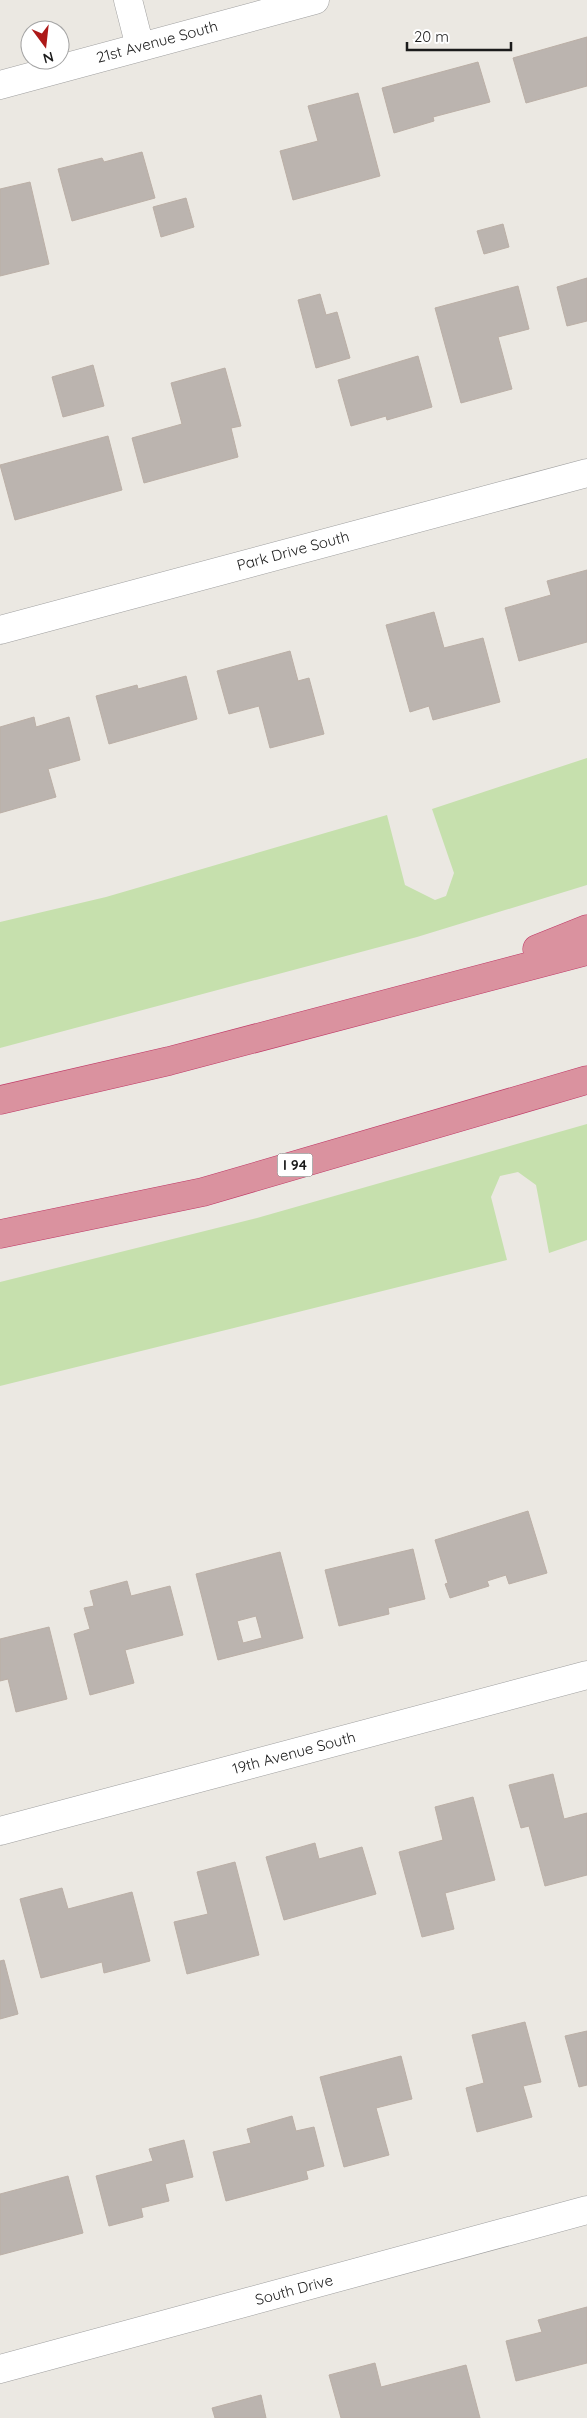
<svg xmlns="http://www.w3.org/2000/svg" width="587" height="2418" viewBox="0 0 587 2418" font-family="Quicksand,sans-serif">
	<rect width="100%" height="100%" fill="#ebe8e2"/>
	<path fill="#c6e0ad" d="M587,758v127l-170,52 -417,111v-126l106,-25 281,-82 18,70 30,15 11,-4 8,-23 -22,-64z
		M587,1124v116l-38,13 -13,-68 -18,-13 -18,4 -9,21 16,63 -507,126v-104l257,-64z"/>
	<path fill="#bbb4af" stroke="#bbafa6" fill-rule="evenodd" d="M587,37v49l-61,17 -13,-45z
		M478,62l12,40 -57,15 1,4 -40,12 -12,-45z
		M358,93l22,83 -87,24 -13,-49 38,-10 -10,-35z
		M142,152l13,46 -83,23 -14,-52 44,-11 2,4z
		M30,182l19,82 -49,12v-87z
		M186,198l8,29 -33,10 -8,-30z
		M503,224l6,23 -25,7 -7,-23z
		M587,278v43l-20,5 -10,-39z
		M518,286l11,43 -31,8 14,52 -51,14 -26,-95z
		M320,294l6,21 11,-3 13,46 -34,10 -18,-68z
		M418,356l14,51 -45,13 -1,-4 -35,10 -13,-46z
		M93,365l11,41 -41,11 -11,-40z
		M225,368l16,58 -10,2 7,29 -94,26 -12,-45 50,-14 -11,-41z
		M108,436l14,54 -107,30 -15,-55z
		M587,570v72l-68,19 -14,-53 46,-13 -4,-14z
		M434,612l10,36 39,-10 17,64 -67,18 -4,-14 -19,6 -24,-87z
		M290,651l8,30 11,-3 15,56 -54,14 -11,-42 -30,8 -12,-43z
		M186,676l11,43 -88,25 -13,-48 41,-11 1,4z
		M34,717l2,10 33,-10 11,43 -32,9 8,28 -56,16v-86z
		M528,1511l19,62 -38,11 -3,-9 -19,6 2,5 -39,12 -5,-14 3,-1 -13,-43z
		M413,1549l12,50 -37,9 1,6 -50,12 -14,-56z
		M280,1552l23,86 -85,22 -22,-86zM256,1616l6,22 -19,5 -6,-22z
		M127,1581l4,15 39,-10 13,49 -58,15 9,33 -44,12 -16,-61 16,-5 -6,-21 10,-2 -4,-15z
		M49,1627l18,72 -51,13 -8,-33 -8,2v-42z
		M553,1774l11,45 23,-6v62l-42,11 -16,-60 -8,2 -12,-43z
		M473,1797l22,83 -50,13 9,36 -32,8 -23,-85 44,-12 -8,-33z
		M315,1843l4,16 43,-12 14,47 -92,26 -18,-63z
		M235,1862l24,93 -72,19 -13,-52 34,-8 -11,-42z
		M62,1888l6,21 64,-17 18,69 -46,12 -2,-11 -61,16 -21,-79z
		M4,1960l14,54 -18,5v-58z
		M525,2022l16,60 -18,4 9,31 -55,15 -11,-44 18,-5 -12,-48z
		M587,2031v54l-8,2 -14,-51z
		M401,2056l11,43 -36,9 13,47 -45,12 -24,-90z
		M292,2116l4,15 18,-4 10,39 -18,5 2,8 -82,22 -13,-49 38,-9 -4,-14z
		M184,2140l9,37 -28,7 4,17 -28,7 2,9 -34,9 -13,-50 57,-15 -4,-12z
		M68,2176l15,57 -83,22v-61z
		M587,2307v56l-71,18 -10,-40 36,-9 -4,-12z
		M375,2363l6,24 85,-22 14,53h-139l-12,-43z
		M261,2395l5,23h-51l-3,-10z"/>
	<g fill="none" stroke-linecap="round" stroke-linejoin="round">
		<g stroke="#9f9f9f" stroke-width="29">
			<path id="minor" d="M128,0l12,47
				M0,85l315,-85
				M0,630l587,-157
				M0,1831l587,-156
				M0,2369l587,-159"/>
		</g>
		<g stroke="#bf3966" stroke-width="29">
			<path id="motorway" d="M537,949l50,-20
				M0,1100l169,-39 418,-110
				M0,1234l203,-42 384,-112"/>
		</g>
		<use href="#minor" stroke="#fff" stroke-width="28"/>
		<use href="#motorway" stroke="#da929f" stroke-width="28"/>
	</g>
	<g text-anchor="middle" stroke-width="4" stroke-linejoin="round" paint-order="stroke">
		<rect fill="#fff" stroke="#5f5f5f" stroke-width="1" x="277.5" y="1153.5" width="35" height="23" rx="4"/>
		<g font-size="14" font-weight="bold" fill="#1b1b1b">
			<text x="295" y="1170">I 94</text>
		</g>
		<g font-size="15" fill="#1b1b1b" stroke="#fff">
			<text transform="translate(157 42) rotate(-15)" y="5">21st Avenue South</text>
			<text transform="translate(293 551) rotate(-15)" y="5">Park Drive South</text>
			<text transform="translate(294 1753) rotate(-15)" y="5">19th Avenue South</text>
			<text transform="translate(294 2290) rotate(-15)" y="5">South Drive</text>
		</g>
	</g>
	<g transform="translate(45 45) rotate(165)"><circle r="24" fill="#ffffff" stroke="#a4a4a4"/>
	<path d="M0-4L9 19L0 12L-9 19Z" fill="#ad1918"/>
	<text y="-8" font-size="14" font-weight="bold" text-anchor="middle" fill="#1b1b1b">N</text>
	</g>
	<path d="M407 42v8h104v-8" fill="none" stroke="#1b1b1b" stroke-width="2.5"/>
	<text x="414" y="42" font-size="15" fill="#1b1b1b" stroke="#ffffff" stroke-width="4" paint-order="stroke">20 m</text>
</svg>
